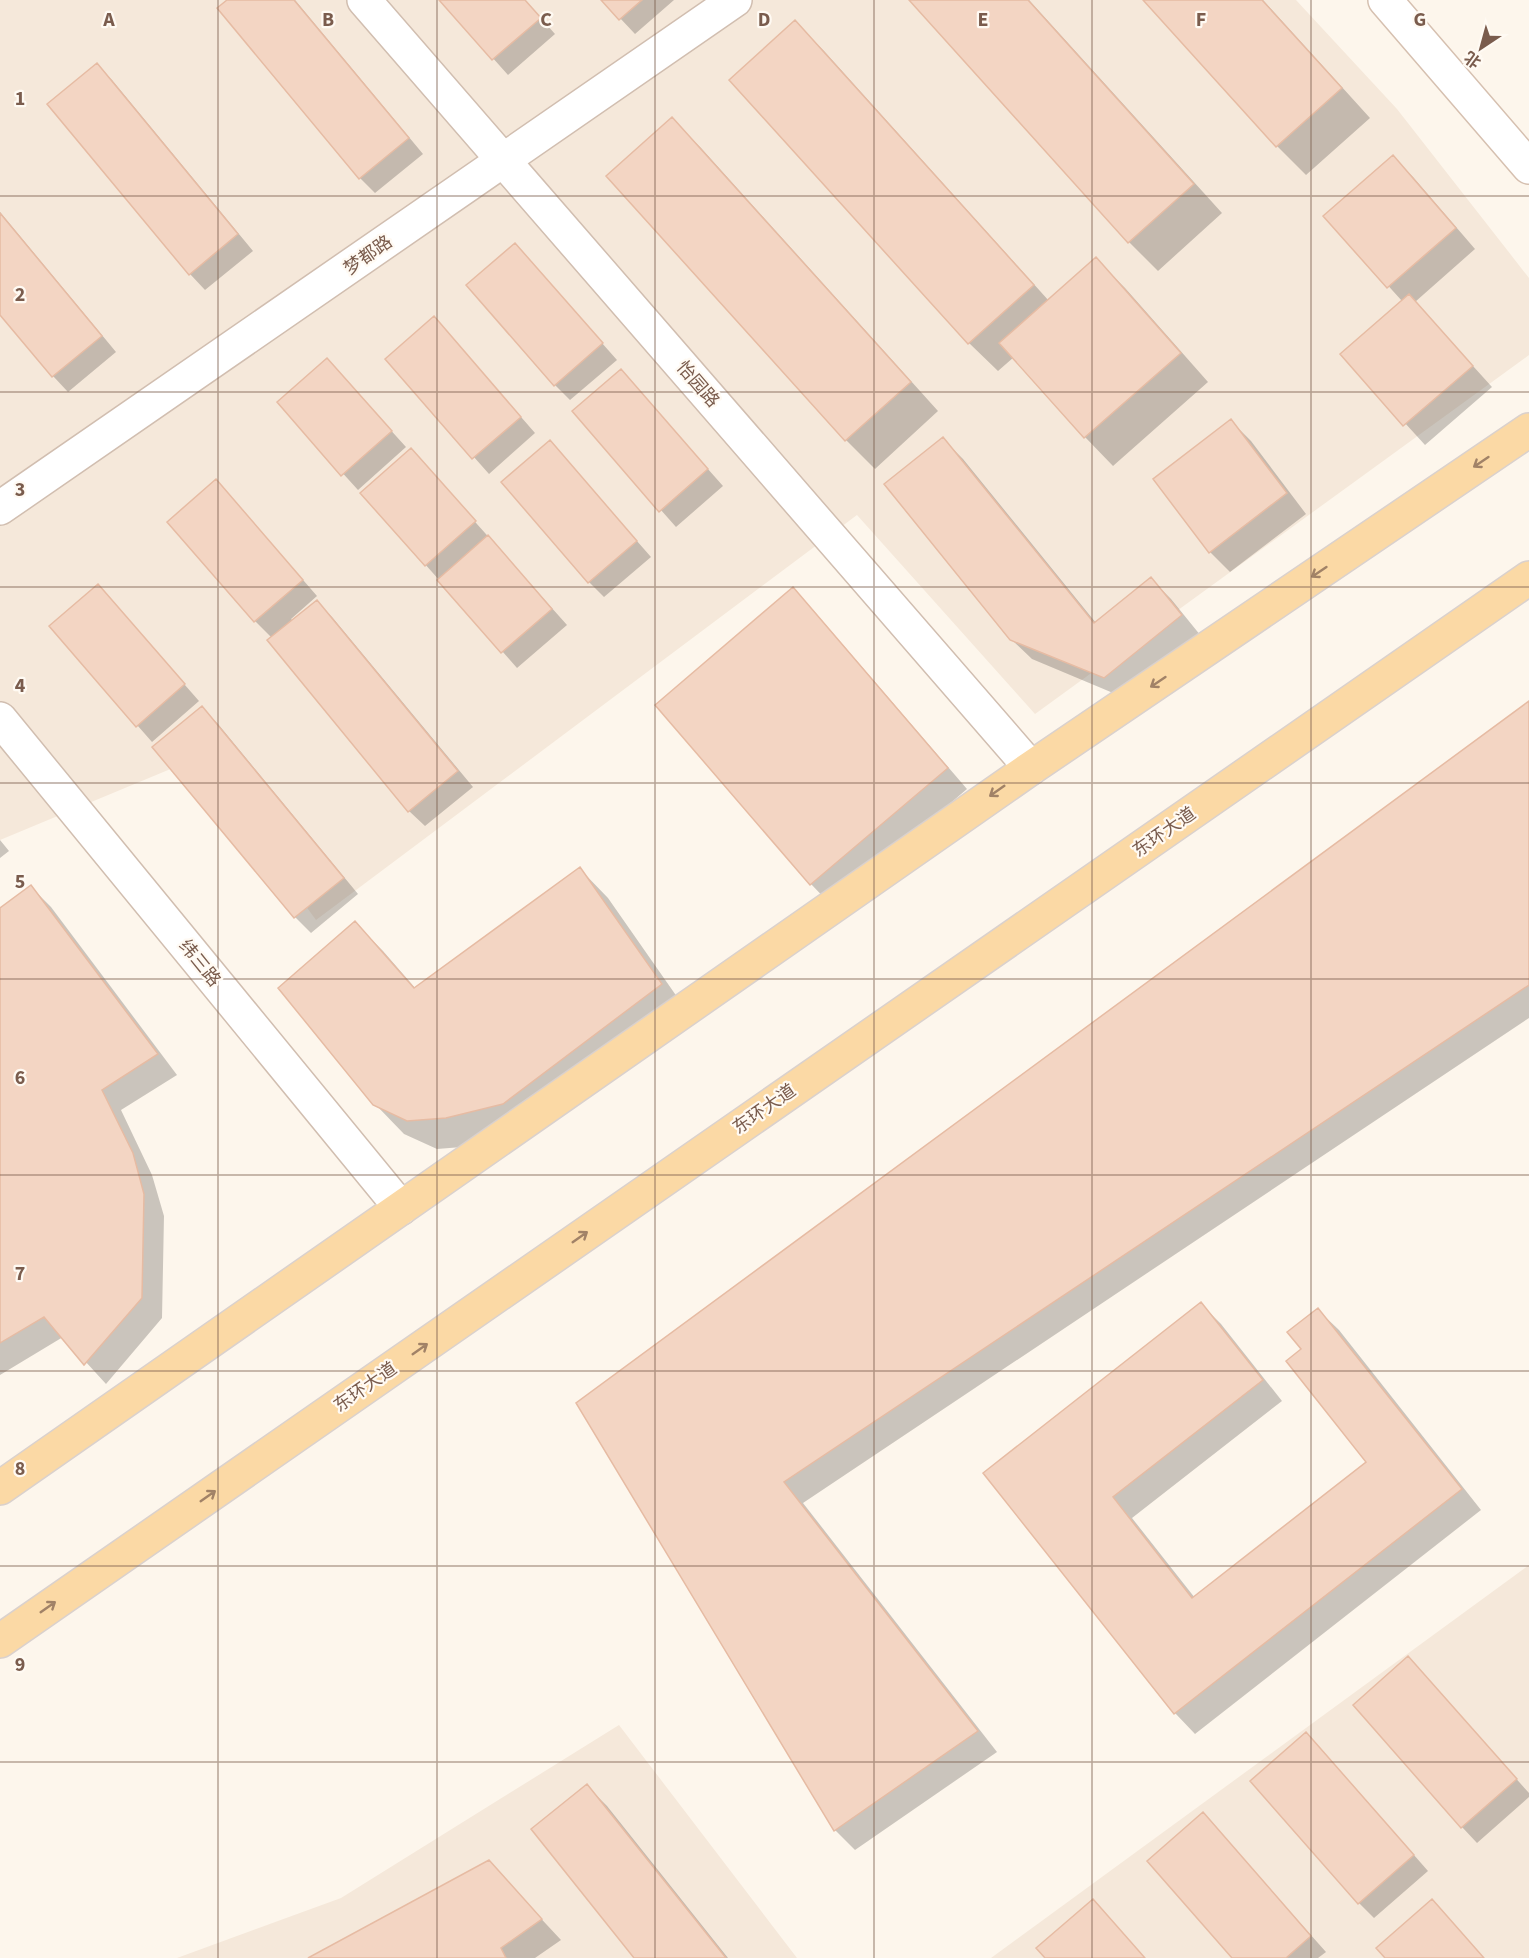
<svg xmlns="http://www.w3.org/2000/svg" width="1529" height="1958" viewBox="0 0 1529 1958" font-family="'Source Sans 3','Noto Sans SC',sans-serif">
	<rect width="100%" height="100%" fill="#fdf6ec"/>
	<path fill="#f5e8da" d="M0,0h1296l101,109 132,169v77l-494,359 -178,-199 -541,405 -119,-162 -197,82z
		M1529,1565v393h-538z
		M619,1725l178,233h-620l164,-60z"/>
	<path fill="#0003" d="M229,0h66l128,154 -48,39 -15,-15z
		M441,0h84l30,34 -47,41z
		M603,0h71l-39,34z
		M911,0h118l193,213 -64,58 -29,-29z
		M1145,0h118l107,118 -64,57 -29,-29z
		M795,22l29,29 225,250 47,-42 29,29 83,94 -95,84 -28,-29 -71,-80 -16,14 -29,-28z
		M97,65l15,15 141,171 -48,39 -15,-16z
		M672,119l29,29 237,263 -63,58 -29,-29z
		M1393,157l20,20 62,72 -60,53 77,85 -67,58 -83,-91 60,-53 -77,-85z
		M0,212l116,140 -48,40 -15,-16 -53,-63z
		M515,245l102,115 -47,40 -15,-15z
		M449,334l86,99 -46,41 -102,-115z
		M327,360l79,87 -48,43 -79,-87z
		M621,371l102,115 -47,41 -102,-115z
		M1231,421l20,20 55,73 -76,58 -20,-20z
		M943,439l20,20 133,164 55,-44 20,20 30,37 -76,62 -93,-39 -21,-20z
		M550,442l101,115 -47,40 -15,-15z
		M411,450l156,175 -50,43 -155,-175z
		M231,497l86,99 -26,23 2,2 24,-19 15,15 141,170 -48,39 -16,-15 -140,-170 3,-3 -17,-17 -86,-99z
		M98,586l101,115 -47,41 -101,-115z
		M793,589l20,21 154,179 -136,116 -20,-21 -154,-179z
		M1529,703v315l-726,485 194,249 -142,98 -20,-20 -257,-427z
		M202,708l16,16 140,170 -47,39 -16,-16 -140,-170z
		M0,840l9,11 -9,7z
		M580,869l28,29 81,116 -214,132 -38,3 -33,-15 -29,-30 -20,-181 28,28 33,38z
		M31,887l20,20 126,168 -56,35 31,65 12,41 -2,102 -56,66 -43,-47 -63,38v-465z
		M1201,1304l20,20 61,77 -150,117 63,80 173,-135 -65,-114 15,-39 21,20 142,180 -286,224 -20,-21 -190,-240z
		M1408,1658l121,135v4l-52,46 -15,-16z
		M1321,1749l107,122 -54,47 -15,-15z
		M587,1786l20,20 121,152h-92z
		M1203,1814l123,138 -8,6h-84z
		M488,1862l73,78 -26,18h-224z"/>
	<path fill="#f3d5c3" stroke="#e6bba3" stroke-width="1.5" d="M227,0h67l115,138 -50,41 -142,-171z
		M439,0h86l16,18 -49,42z
		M601,0h41l-23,20z
		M909,0h119l166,184 -66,59z
		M1143,0h119l80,88 -66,59z
		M795,20l239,265 -66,59 -239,-264z
		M97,63l141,171 -49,41 -142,-171z
		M672,117l239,265 -66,59 -239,-265z
		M1393,155l63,73 -69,60 -64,-72z
		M0,213l102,123 -50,41 -52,-62z
		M515,243l88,100 -49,43 -88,-101z
		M1096,257l85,96 -97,85 -85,-95z
		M1409,294l64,72 -70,60 -63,-72z
		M434,316l87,101 -49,42 -87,-100z
		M327,358l65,73 -51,45 -64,-74z
		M621,369l87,100 -49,43 -87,-101z
		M1231,419l56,74 -78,60 -56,-74z
		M943,437l151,186 57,-46 31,38 -78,63 -94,-38 -126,-156z
		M550,440l87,101 -49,42 -87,-101z
		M411,448l65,73 -51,45 -65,-73z
		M216,479l87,101 -49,42 -87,-100z
		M488,535l64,74 -51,44 -64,-73z
		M98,584l87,100 -49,43 -87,-101z
		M793,587l155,181 -138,117 -155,-180z
		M317,600l141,171 -50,41 -141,-172z
		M1529,701v284l-745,497 194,249 -144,100 -258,-428z
		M202,706l142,172 -50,40 -142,-171z
		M580,867l82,117 -159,120 -57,14 -39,3 -34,-16 -95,-117 77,-67 59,67z
		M31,885l127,169 -56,36 31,63 11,41 -2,104 -58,67 -40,-48 -44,26v-435z
		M1201,1302l62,78 -150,117 79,101 174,-136 -80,-101 15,-12 -14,-17 31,-24 144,181 -288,225 -191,-241z
		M1408,1656l109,123 -56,49 -108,-123z
		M1306,1732l108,123 -56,49 -108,-123z
		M587,1784l139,174h-92l-103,-129z
		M1203,1812l108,124 -25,22h-54l-85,-97z
		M489,1860l53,59 -41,29 5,10h-198z
		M1093,1899l52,59h-100l-9,-10z
		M1432,1899l52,59h-99l-9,-10z"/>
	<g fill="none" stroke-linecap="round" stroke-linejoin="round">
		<g stroke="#d1beb0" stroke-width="36">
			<path id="minor" d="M364,0l667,768
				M0,508l735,-508"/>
		</g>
		<g stroke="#d1beb0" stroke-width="36">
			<path id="tertiary" d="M0,719l401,489"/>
		</g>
		<g stroke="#d6c0b0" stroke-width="36">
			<path id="secondary" d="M1385,0l144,167"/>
		</g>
		<g stroke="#dad1cd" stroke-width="36">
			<path id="primary" d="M0,1488l1031,-720 498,-338
				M0,1641l1529,-1063"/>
		</g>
		<use href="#minor" stroke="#fff" stroke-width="33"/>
		<use href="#tertiary" stroke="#fff" stroke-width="33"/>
		<use href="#secondary" stroke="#fff" stroke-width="33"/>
		<use href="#primary" stroke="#fbd9a5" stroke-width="33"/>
	</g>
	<defs><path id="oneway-shaft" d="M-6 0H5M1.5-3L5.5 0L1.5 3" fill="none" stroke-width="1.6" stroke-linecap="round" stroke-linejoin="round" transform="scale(1.5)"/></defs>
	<g stroke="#a18267">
		<use href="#oneway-shaft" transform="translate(1481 462) rotate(146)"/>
		<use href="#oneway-shaft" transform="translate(1319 572) rotate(146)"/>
		<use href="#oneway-shaft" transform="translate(1158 682) rotate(146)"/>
		<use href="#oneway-shaft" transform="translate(997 791) rotate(145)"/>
		<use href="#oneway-shaft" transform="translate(580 1237) rotate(-35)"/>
		<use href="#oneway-shaft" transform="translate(420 1349) rotate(-35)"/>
		<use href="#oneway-shaft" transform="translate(208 1496) rotate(-35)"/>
		<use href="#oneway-shaft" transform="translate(48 1607) rotate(-35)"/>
	</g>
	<path fill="none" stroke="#7a5c4d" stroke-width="1.5" stroke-opacity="0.55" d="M218,0v1958M437,0v1958M655,0v1958M874,0v1958M1092,0v1958M1311,0v1958M0,196h1529M0,392h1529M0,587h1529M0,783h1529M0,979h1529M0,1175h1529M0,1371h1529M0,1566h1529M0,1762h1529"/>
	<g text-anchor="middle" stroke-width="4.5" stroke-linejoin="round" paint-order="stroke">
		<g font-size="18" fill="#7a5c4d" stroke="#fffaf3">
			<text transform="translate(368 255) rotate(-35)" y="6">梦都路</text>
			<text transform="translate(698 384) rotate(49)" y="6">怡园路</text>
			<text transform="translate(1164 832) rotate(-35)" y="6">东环大道</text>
			<text transform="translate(200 963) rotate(51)" y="6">纬三路</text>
			<text transform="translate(764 1109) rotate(-35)" y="6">东环大道</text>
			<text transform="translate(365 1387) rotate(-35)" y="6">东环大道</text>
		</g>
	</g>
	<g font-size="20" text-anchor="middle" font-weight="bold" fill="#7a5c4d" stroke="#fffaf3" stroke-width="4.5" stroke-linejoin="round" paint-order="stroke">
		<text x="109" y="26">A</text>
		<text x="328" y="26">B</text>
		<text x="546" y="26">C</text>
		<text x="764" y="26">D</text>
		<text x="983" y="26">E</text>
		<text x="1201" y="26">F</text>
		<text x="1420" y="26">G</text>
		<text x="20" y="105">1</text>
		<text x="20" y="301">2</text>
		<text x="20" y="496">3</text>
		<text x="20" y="692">4</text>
		<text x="20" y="888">5</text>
		<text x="20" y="1084">6</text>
		<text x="20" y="1280">7</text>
		<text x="20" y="1475">8</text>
		<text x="20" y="1671">9</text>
	</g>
	<g transform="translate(1481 48) rotate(216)" stroke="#fffaf3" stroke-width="4.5" paint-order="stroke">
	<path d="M0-4.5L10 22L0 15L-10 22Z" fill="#7a5c4d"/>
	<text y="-9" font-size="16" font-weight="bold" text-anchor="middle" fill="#7a5c4d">北</text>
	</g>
</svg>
